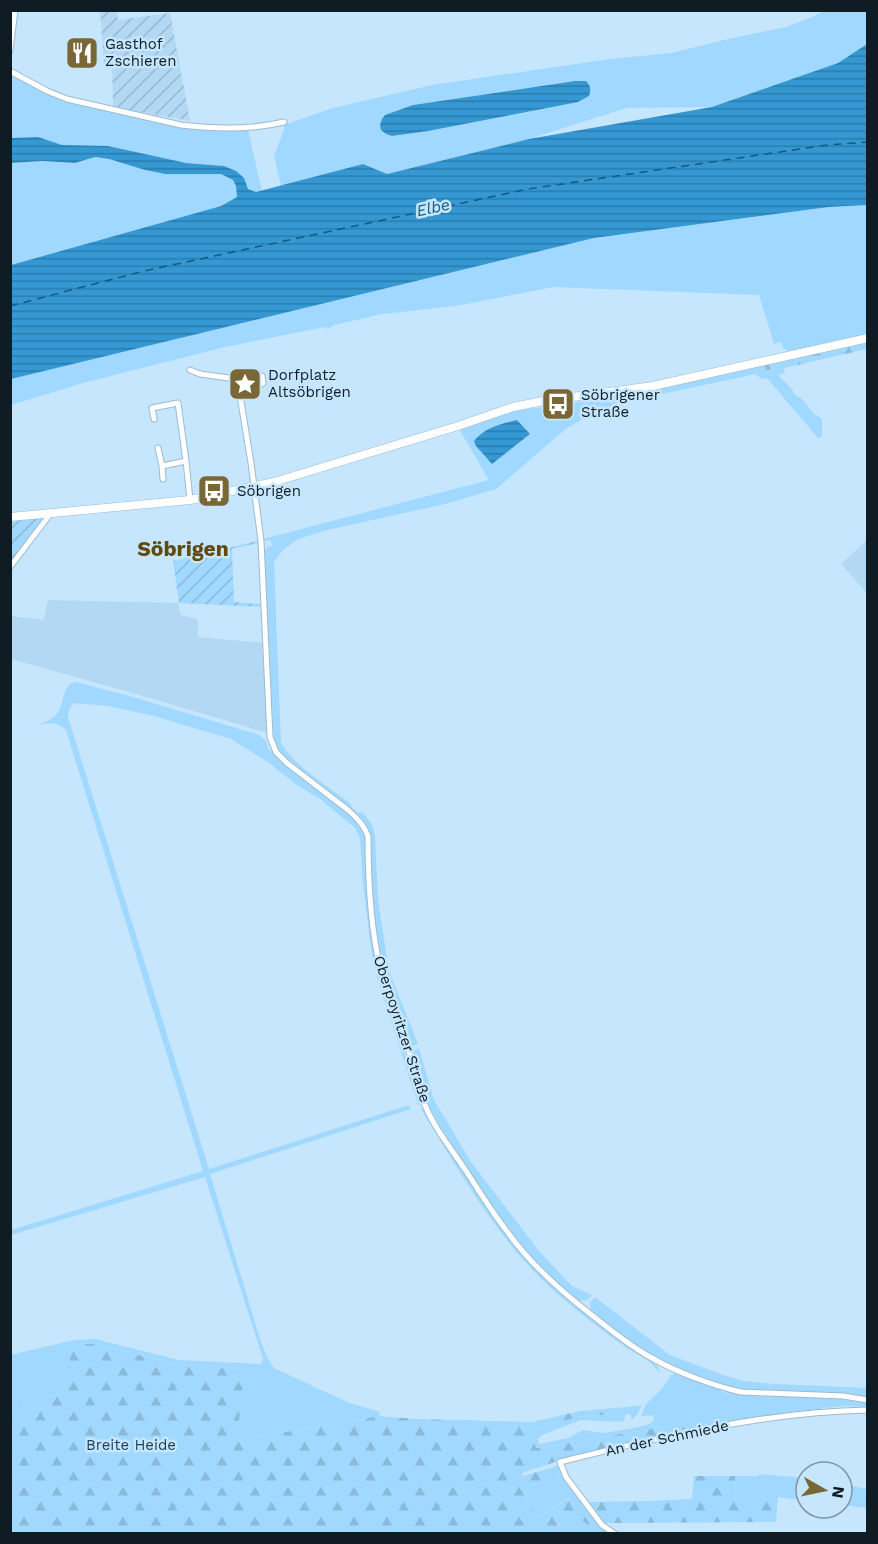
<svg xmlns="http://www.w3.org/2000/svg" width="878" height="1544" viewBox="0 0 878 1544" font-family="'Work Sans',sans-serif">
	<defs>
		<pattern id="industrial-furrows" width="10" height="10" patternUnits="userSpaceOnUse" patternTransform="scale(1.5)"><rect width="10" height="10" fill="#b2d8f4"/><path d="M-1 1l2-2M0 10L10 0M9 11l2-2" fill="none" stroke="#98b9d1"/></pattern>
		<pattern id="forest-firs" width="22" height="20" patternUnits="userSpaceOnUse" patternTransform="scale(1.5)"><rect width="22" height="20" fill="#a1d8ff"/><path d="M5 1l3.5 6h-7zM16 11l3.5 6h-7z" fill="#8ab9da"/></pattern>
		<pattern id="garden-furrows" width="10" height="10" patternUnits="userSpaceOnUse" patternTransform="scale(1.5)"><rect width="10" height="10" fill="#a1d8ff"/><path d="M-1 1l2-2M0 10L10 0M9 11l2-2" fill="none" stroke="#8ab9da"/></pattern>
		<pattern id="water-rules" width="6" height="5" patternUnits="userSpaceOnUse" patternTransform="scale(1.5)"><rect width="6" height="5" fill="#3598d3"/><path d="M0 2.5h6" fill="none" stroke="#2b7bab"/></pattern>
	</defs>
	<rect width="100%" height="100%" fill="#c6e6fe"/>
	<path fill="#b2d8f4" d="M867,540v51h-2l-24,-27z
		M48,600l130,3 3,12 17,4v18l66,6 4,87 -4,2 -131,-39 -122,-34 -1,-43 34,4z"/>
	<path fill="url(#industrial-furrows)" d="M100,11h17l1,9 52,-7 20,108 -77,-14 -1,-45 -8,1z"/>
	<path fill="#a1d8ff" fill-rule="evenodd" d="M824,11h43v33l-29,19 -126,44 -86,1 -97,31 -142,35 -24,-10 -82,22 -7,-30 10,-26v-5l49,-17 99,-23 178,-26 61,-6 57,-14 58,-12 24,-9zM575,81l-68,35 -79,15 -36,5 -6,-2 -5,-4 4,-15 28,-10z
		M10,75l47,23 55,14 69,15 67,3 14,61 -6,1 -5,-1 -3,-2 -4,-11 -20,-12 -38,-3 -32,-6 -92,-12 -24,-8 -27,1z
		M95,157l14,2 36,11 20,4h56l12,6 3,6 1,11 -16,9 -210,59v-102l31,-2 33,2z
		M867,205v130l-77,17 -7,-4 -2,-6 -7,2 -15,-49 -206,-8 -97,19 -74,8 -48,11 -6,4 -4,-2 -103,21 -138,35 -72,22v-26l583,-141 235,-31z
		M765,365l2,5 17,-2 1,5 -7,2 14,14 3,6 6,3 13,16 6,3 2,3v15l-2,3h-2l-51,-60 -6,1 -5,-5 -142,30 -22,12 -9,3 -16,9 -71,61 -51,15 -118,26 -29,9 -15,11 -9,12 7,180c11,23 50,46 70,62v2l7,7 4,-1 10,12 3,11 3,65 11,71 29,73 -5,2 -3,-1c-9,-24 -21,-49 -27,-74 -11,-45 -12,-94 -15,-141l-3,-6 -6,-7 -71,-56 -9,-9 -5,-11 -10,-189 3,-5 5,-1 -1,-6 -7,1 -1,-2 226,-59 -30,-51 56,-18 105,-15z
		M76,682l57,15 126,38 7,6 3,9c7,3 11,10 17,15 20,17 73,47 79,71 3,11 2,38 2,51l-1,2 13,86 26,67 -1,8 3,14 4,7 12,33 -5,1 -41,-128 -6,-28 -8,-65 -3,-45 -4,-10 -36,-30 -26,-16 -25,-20 -38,-24 -77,-23 -46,-10 -33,-3c-6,4 -6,7 -7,14l141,452 200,-64 2,4 -201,65 50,165 7,18 7,11 73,34 33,10 -1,4 -35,7 -98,15 -7,-17 5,-52 -65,-4 -85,-21 -19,2 -26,65 -27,-5 -11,-5 -1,-46 64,-15 21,-1 84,21 82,4 2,-5 -58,-182 -194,58v-5l192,-59 -137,-441c-12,-11 -23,-6 -37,-2 8,-3 20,-6 27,-13 9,-10 5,-30 20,-33z
		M419,1048l15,52 37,62 68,89 33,35 20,9 -5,5 -9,1 -21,-18 -27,-26 -19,-23 -18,-25 -55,-86 -10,-19 -16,-47 2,-6z
		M425,1108l8,16 26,42 31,45 37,48 104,88 22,15 5,5 2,6c-3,-3 -6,-7 -9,-10 -8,-7 -19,-11 -27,-17 -25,-18 -49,-36 -72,-57 -54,-49 -93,-118 -131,-180z
		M595,1297l75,58 53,20 22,6 30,3 92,4v11l-126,-9 -13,-4 -58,-21 -14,-7 -23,-14 -42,-33 -1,-9z
		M678,1373l34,12 11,7 29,4 92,2 23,5v4l-20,-1 -25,2 -2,2 -123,19 -4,-17 -5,11 -74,12 -72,13h-6l-3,-9v-6l5,-5 40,-11 49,-4v-6l15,-2 -5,10 -5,5 -2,-6 -5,1 -1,6 -5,1 -38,-2 -39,15 -4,4 1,5 29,-6 15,-8 21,3 24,-4 16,-3 7,-3 3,-4 -1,-4 -12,1 5,-12 17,-16 8,-13z
		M558,1465l2,4 -4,8 11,11 3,9 -30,20 -14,-13 -1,-18 7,-1 17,-10 2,-7z
		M759,1474l47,4v23l-28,-4h-42l-1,-21h23z
		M842,1484l25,5v19l-25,-3z
		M578,1518l17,1 16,15h-57l6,-10z"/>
	<path fill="url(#forest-firs)" d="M867,342v7l-83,19 -18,2 -1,-5z
		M80,1344h14l85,21 66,4 -6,52 7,17 98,-15 35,-7 38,3 115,3 48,-11 47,-4v6l-49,4 -40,11 -5,5v6l3,9h7l71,-13 74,-12 -1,-10 6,-2 4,18 -139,32 -36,12 1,3 28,-8 -2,7 -10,7 -14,5 1,17 14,13 30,-19 -3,-10 -11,-11 4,-8 4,9 31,41 -6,6 -11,-7 -18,6 -6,9 -543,1 -1,-134 12,6 27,5 26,-65z
		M694,1476h41l1,21h42l-2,25 -172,1 -18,-21 61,-1 45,-2z"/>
	<path fill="url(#garden-furrows)" d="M41,517l4,2 -34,46v-45z
		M257,541l1,2 -26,6 2,53 27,2v3l-82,-4 -6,-42z"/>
	<path fill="url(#water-rules)" d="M867,44v161l-38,2 -235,31 -583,141v-114l210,-59 16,-9 -1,-11 -3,-6 -12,-6h-56l-20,-4 -36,-11 -14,-2 -20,6 -33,-2 -31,2v-25l27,-1 24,8 46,1 78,17 38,3 12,5 8,7 4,11 8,3 107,-28 24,10 142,-35 183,-32 126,-44z
		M575,81h11c5,5 5,9 3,15l-11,6 -150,29 -36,5 -6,-2 -5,-4 -1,-5 2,-6 3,-4 28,-10z
		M517,420l13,14 -38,30 -16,-18 -2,-5c11,-14 27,-17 43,-21z"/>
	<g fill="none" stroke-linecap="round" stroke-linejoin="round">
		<path stroke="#125a82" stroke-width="1.5" stroke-dasharray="8 6" stroke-linecap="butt" d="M10,306l134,-35 384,-82 299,-44 41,-3"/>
		<g stroke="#9cbbd1" stroke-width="7">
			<path id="street" d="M10,50l5,-40
				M10,71l37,20 20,8 114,26c33,4 70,5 103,-3
				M190,370l10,4 36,5 2,-2 24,-1 1,7 -23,13 -4,-17
				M240,396l11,67 10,78 9,196 6,15 11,11 61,47c9,8 16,15 20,26 0,45 2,92 13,135 6,25 19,48 26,73 6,20 10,41 18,61 10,25 29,47 43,69 13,20 26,41 41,60 23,32 53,58 84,82 19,15 38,31 59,42 24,14 62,28 89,34l102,4 25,4
				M154,419l-2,-11 26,-5 8,58 4,39
				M158,448l4,18 24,-5
				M162,466l1,13
				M10,567l41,-54
				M615,1534l-13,-9 -36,-48 -6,-15c100,-25 204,-50 308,-52"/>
		</g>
		<g stroke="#9cbbd1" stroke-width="9">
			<path id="secondary" d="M10,517l180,-17 84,-18 184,-56 55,-19 30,-6 110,-15 215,-48"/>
		</g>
		<use href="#street" stroke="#fff" stroke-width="5"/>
		<use href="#secondary" stroke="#fff" stroke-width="8"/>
	</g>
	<defs>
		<g id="restaurant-square" transform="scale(1.725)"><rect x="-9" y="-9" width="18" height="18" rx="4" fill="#7a6736" stroke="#c6e6fe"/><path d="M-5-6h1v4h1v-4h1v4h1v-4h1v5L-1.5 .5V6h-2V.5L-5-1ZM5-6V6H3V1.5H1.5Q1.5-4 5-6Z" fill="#fff"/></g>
		<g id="sight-square" transform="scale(1.725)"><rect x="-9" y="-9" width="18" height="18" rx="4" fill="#7a6736" stroke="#c6e6fe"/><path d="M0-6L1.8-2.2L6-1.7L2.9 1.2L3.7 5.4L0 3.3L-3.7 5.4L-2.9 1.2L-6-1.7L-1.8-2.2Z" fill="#fff"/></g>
		<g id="bus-square" transform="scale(1.725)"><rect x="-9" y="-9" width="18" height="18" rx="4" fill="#7a6736" stroke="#c6e6fe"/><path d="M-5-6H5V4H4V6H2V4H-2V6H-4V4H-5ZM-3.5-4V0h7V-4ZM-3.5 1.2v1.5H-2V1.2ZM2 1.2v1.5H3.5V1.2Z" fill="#fff"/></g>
	</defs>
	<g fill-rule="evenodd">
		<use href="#restaurant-square" x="82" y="53"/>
		<use href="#sight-square" x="245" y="384"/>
		<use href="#bus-square" x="558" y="404"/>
		<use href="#bus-square" x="214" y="491"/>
	</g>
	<g text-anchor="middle" stroke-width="5" stroke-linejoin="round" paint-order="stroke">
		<g font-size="15" fill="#101c24" stroke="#c6e6fe" text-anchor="start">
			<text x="105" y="49">Gasthof<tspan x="105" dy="17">Zschieren</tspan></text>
			<text x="268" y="380">Dorfplatz<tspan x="268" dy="17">Altsöbrigen</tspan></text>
			<text x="581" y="400">Söbrigener<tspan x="581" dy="17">Straße</tspan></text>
			<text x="237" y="496">Söbrigen</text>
		</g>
		<g font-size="15" fill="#101c24" stroke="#c6e6fe">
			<text transform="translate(402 1029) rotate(72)" y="5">Oberpoyritzer Straße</text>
			<text transform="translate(667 1438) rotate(-12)" y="5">An der Schmiede</text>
		</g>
		<g font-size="15" fill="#1c435c" stroke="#c6e6fe">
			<text x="131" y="1450">Breite Heide</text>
		</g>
		<g font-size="16" font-style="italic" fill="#125a82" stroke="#c6e6fe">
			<text transform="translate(433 207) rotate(-12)" y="6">Elbe</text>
		</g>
		<g font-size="21" font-weight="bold" fill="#604b0d" stroke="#c6e6fe">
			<text x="183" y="556">Söbrigen</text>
		</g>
	</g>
	<rect width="878" height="1544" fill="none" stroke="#101c24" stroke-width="24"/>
	<g transform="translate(824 1490) rotate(99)"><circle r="28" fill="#c6e6fe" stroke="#7d95a7" stroke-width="1.5"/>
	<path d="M0-4.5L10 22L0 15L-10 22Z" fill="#7a6736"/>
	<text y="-9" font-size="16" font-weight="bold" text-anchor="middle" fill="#101c24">N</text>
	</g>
</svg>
